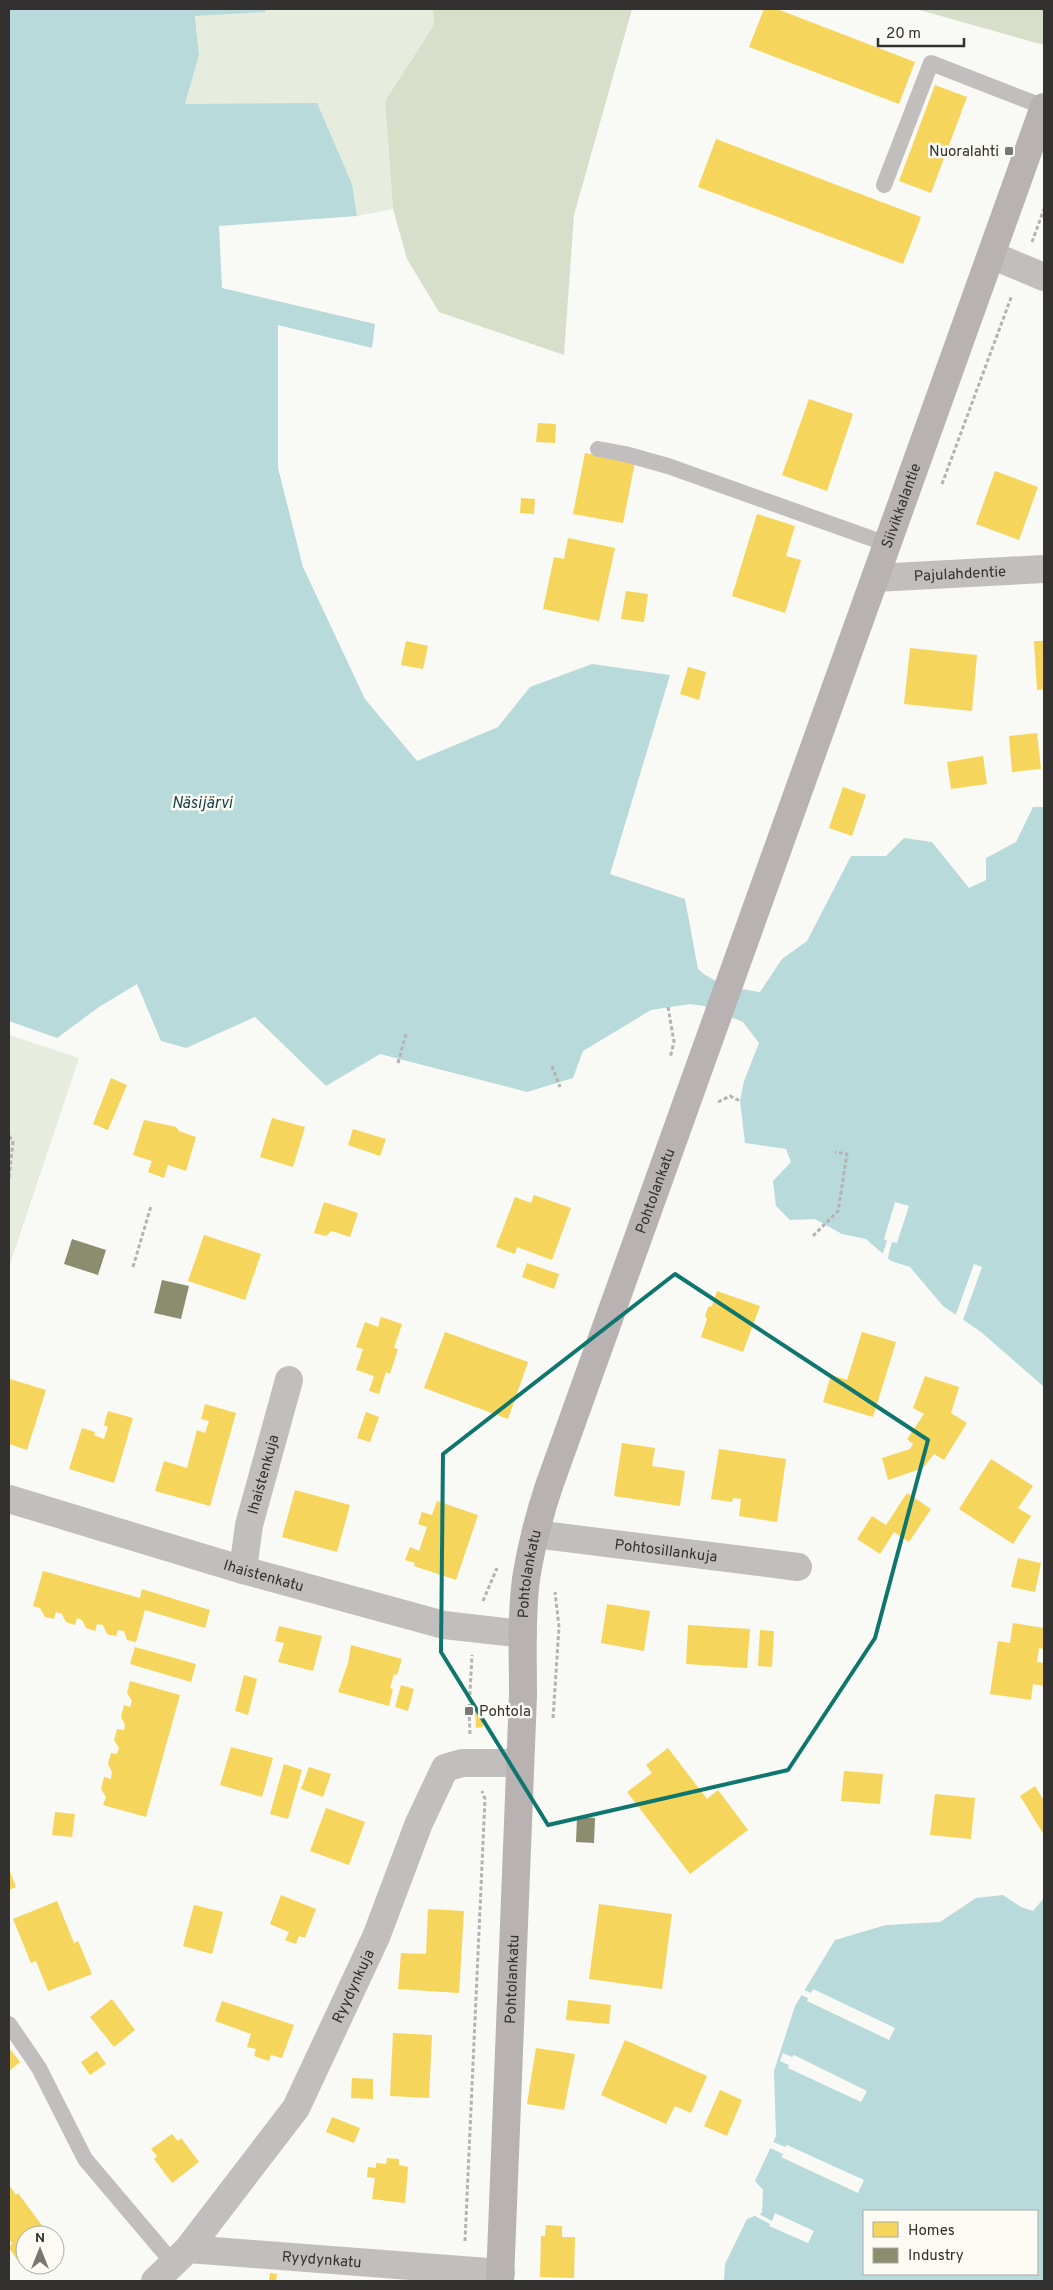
<svg xmlns="http://www.w3.org/2000/svg" width="1053" height="2290" viewBox="0 0 1053 2290" font-family="Overpass,sans-serif">
	<rect width="100%" height="100%" fill="#f9f9f5"/>
	<path fill="#e6ecde" d="M266,9h167l1,16 -49,76 8,108 -36,7 -5,-32 -167,-80 14,-49 -4,-40 70,-3z
		M9,1035l70,23 -70,209z"/>
	<path fill="#d7dfcb" d="M433,9h199l-58,206 -10,140 -125,-43 -32,-53 -14,-50 -8,-108 49,-76z
		M916,9h128v36z"/>
	<path fill="#b9dada" fill-rule="evenodd" d="M9,9h257l-1,3 -70,4 4,39 -14,49 132,-1 35,81 5,32 -138,10 3,62 153,36 -3,24 -94,-23v143l25,99 62,132 52,62 81,-34 32,-40 62,-23 78,11 -60,199 75,25 13,70c16,15 41,20 62,23l22,-33 25,-18 44,-85h35l18,-18 28,4 37,46 17,-8v-22l30,-16 17,-35h11v580l-63,-55 -38,-26 -33,-39 -19,-6 -25,-22 -24,-5 -27,-15 -25,1 -14,-14 -3,-25 18,-19 -5,-13 -41,-6 -5,-42 4,-20 15,-38 -16,-21 -39,-16 -14,-2 -39,6 -68,41 -10,27 -46,14 -147,-38 -54,32 -71,-69 -69,31 -25,-7 -24,-57 -38,23 -42,31 -48,-17z
		M1003,1895l18,12 12,4 11,-13v383h-320l1,-17 22,-45 15,-6 1,-23 -8,-9 21,-45 -2,-65 21,-65 40,-66 51,-15 54,-3 36,-24zM864,2211h173v63h-173z"/>
	<path fill="#f9f9f5" d="M895,1202l14,4 -12,37 -5,-1 -5,19 -5,-5 5,-15 -3,-2z
		M974,1264l8,3 -19,53 -8,-3z
		M802,1989l9,4 2,-4 82,39 -6,12 -82,-39 1,-3 -9,-4z
		M783,2053l9,4 2,-2 73,36 -6,11 -73,-34 1,-3 -9,-4z
		M771,2141l14,6 2,-2 77,35 -6,13 -77,-36 2,-3 -15,-7z
		M755,2212l17,9 3,-8 39,18 -6,12 -39,-17 1,-2 -19,-10z"/>
	<path fill="#f6d55c" d="M764,9h13l138,53 -16,42 -150,-57z
		M935,85l32,12 -36,96 -32,-12z
		M716,139l205,78 -18,47 -205,-77z
		M809,399l44,15 -26,77 -45,-16z
		M538,423l18,1 -1,19 -19,-1z
		M585,453l50,9 -12,61 -50,-9z
		M995,471l43,16 -19,53 -43,-16z
		M521,498l14,1 -1,15 -14,-1z
		M757,514l38,12 -9,30 15,4 -16,53 -53,-17z
		M568,538l47,10 -16,73 -56,-12 11,-52 10,2z
		M626,591l22,3 -4,28 -23,-3z
		M406,641l22,5 -5,23 -22,-4z
		M1034,641h10v48l-7,1z
		M910,648l67,7 -5,56 -68,-7z
		M688,667l18,5 -7,28 -19,-6z
		M1037,733l4,36 -29,3 -3,-36z
		M983,756l4,28 -36,5 -4,-27z
		M843,787l23,8 -14,41 -23,-8z
		M111,1078l16,7 -19,45 -15,-6z
		M272,1118l33,9 -12,40 -33,-10z
		M144,1120l32,7 3,4 17,6 -10,34 -18,-6 -4,13 -16,-6 4,-11 -19,-6z
		M353,1129l33,10 -6,17 -32,-11z
		M534,1195l37,13 -19,52 -35,-13 -2,7 -19,-7 19,-50 16,6z
		M324,1202l34,11 -8,24 -18,-6 -6,5 -12,-3z
		M204,1235l57,19 -16,46 -57,-19z
		M527,1263l32,11 -5,15 -32,-12z
		M717,1291l43,15 -17,46 -42,-15 6,-18 -2,-3 3,-9 4,-1z
		M381,1317l21,7 -8,24 4,1 -8,25 -4,-2 -7,22 -10,-3 5,-15 -18,-6 7,-21 -7,-2 9,-25 13,5z
		M445,1332l83,30 -20,57 -84,-31z
		M862,1332l34,10 -23,75 -50,-15 8,-27 16,5z
		M925,1376l34,11 -8,26 16,10 -23,37 -10,-6 -11,14 -35,12 -6,-22 28,-9 3,-5 -6,-5 17,-25 -11,-6z
		M10,1379l36,11 -19,60 -18,-6z
		M205,1404l31,9 -26,93 -55,-15 9,-30 23,7 10,-38 8,3 4,-12 -8,-2z
		M108,1411l25,7 -19,65 -45,-14 13,-41 13,4 -1,3 10,4 4,-12 -4,-2z
		M366,1412l13,5 -9,25 -13,-4z
		M622,1443l33,5 -3,18 33,5 -5,35 -66,-10z
		M719,1449l67,10 -9,63 -38,-6 2,-17 -8,-1 -1,4 -21,-3z
		M991,1459l42,27 -15,22 13,8 -18,28 -54,-35z
		M295,1490l55,15 -13,47 -55,-15z
		M907,1493l24,16 -22,33 -15,-10 -14,22 -23,-15 15,-23 14,9z
		M437,1501l41,14 -22,65 -42,-14 1,-3 -10,-3 5,-13 9,4 8,-24 -9,-3 4,-12 10,3z
		M1018,1558l23,5 -6,29 -24,-5z
		M43,1571l97,27 2,-9 68,21 -5,18 -60,-18 -9,32 -9,-2 -3,-9 -6,-1 -2,6 -9,-2 -4,-9 -6,-1 -2,7 -9,-3 -4,-8 -5,-2 -2,7 -9,-3 -4,-8 -6,-2 -2,7 -9,-2 -5,-9 -7,-2z
		M607,1604l43,7 -6,40 -43,-8z
		M1013,1623l31,5v21l-5,-1 -2,14 7,1v23l-11,-2 -2,16 -41,-6 8,-53 12,2z
		M688,1625l62,4 -3,39 -61,-4z
		M279,1626l43,10 -9,35 -35,-9 6,-19 -9,-2z
		M760,1630l14,1 -2,36 -14,-1z
		M351,1645l51,14 -5,16 -3,-1 -4,14 3,1 -4,17 -51,-14 10,-29z
		M135,1647l61,17 -5,18 -61,-18z
		M244,1675l13,4 -9,36 -13,-4z
		M130,1681l50,14 -34,122 -43,-12 3,-8 -5,-8 3,-12 7,2 1,-7 -4,-8 3,-11 6,1 2,-6 -5,-8 3,-11 7,1 1,-5 -4,-8 3,-12 6,2 2,-6 -5,-8z
		M401,1685l13,4 -6,22 -13,-4z
		M482,1709l1,18 -7,1 -1,-18z
		M231,1747l42,11 -11,39 -42,-12z
		M668,1748l39,51 11,-9 30,40 -58,44 -63,-82 25,-19 -6,-8z
		M284,1764l18,6 -14,49 -18,-5z
		M309,1767l22,7 -8,23 -22,-8z
		M844,1771l39,3 -3,30 -39,-3z
		M1035,1786l9,15v34l-24,-39z
		M935,1794l40,4 -4,41 -41,-4z
		M326,1808l39,14 -16,43 -39,-14z
		M55,1812l20,2 -3,23 -20,-2z
		M9,1869l7,18 -7,3z
		M281,1895l35,14 -11,29 -6,-2 -3,8 -11,-4 4,-8 -19,-8z
		M57,1901l17,42 4,-2 14,33 -44,17 -12,-30 -5,2 -18,-44z
		M599,1904l73,10 -10,75 -73,-10z
		M194,1905l29,7 -11,42 -29,-8z
		M428,1909l36,2 -5,82 -61,-4 3,-36 25,1z
		M112,1999l23,31 -21,17 -24,-30z
		M568,2000l43,5 -2,19 -43,-4z
		M222,2001l72,24 -12,33 -11,-3 -2,6 -15,-5 2,-7 -9,-2 4,-13 -36,-13z
		M393,2033l39,2 -3,63 -39,-2z
		M625,2040l82,36 -16,37 -16,-7 -9,18 -65,-29z
		M9,2048l11,14 -11,9z
		M536,2048l39,6 -11,56 -37,-6z
		M97,2051l9,13 -16,11 -9,-13z
		M352,2078l21,1v20l-22,-1z
		M720,2090l22,10 -15,36 -23,-10z
		M332,2117l28,11 -6,15 -28,-11z
		M172,2134l6,7 3,-3 18,24 -27,21 -18,-24 3,-3 -6,-7z
		M387,2158l12,1v6l9,2 -3,36 -33,-4 3,-21 -8,-1 1,-10 8,1v-5l10,1z
		M9,2185l7,10 2,-2 31,42h-24v27l-4,3 -12,-17 3,-5 -3,-4z
		M546,2225l16,1v11h13l-1,41 -34,-1 1,-41h4z
		M270,2273l7,1 -1,7h-7z"/>
	<path fill="#8c8c6e" d="M72,1239l34,11 -8,25 -34,-11z
		M162,1280l27,6 -8,33 -27,-6z
		M577,1817l18,1 -1,25 -18,-1z"/>
	<g fill="none" stroke-linecap="round" stroke-linejoin="round">
		<path stroke="#b5b2b1" stroke-width="3" stroke-dasharray="4 2.5" stroke-linecap="butt" d="M1032,242l12,-33
			M942,484l70,-189
			M668,1007l6,35 -4,16
			M398,1063l8,-29
			M552,1066l8,21
			M718,1102l12,-6 10,5
			M9,1136l4,5 -4,38
			M813,1236l25,-25 9,-57 -12,-2
			M133,1267l18,-61
			M483,1601l14,-33
			M553,1718l6,-91 -4,-35
			M470,1734l-1,-23 3,-56
			M465,2241l20,-442 -3,-8"/>
		<path stroke="#c3bebe" stroke-width="16" d="M884,185l47,-122 113,44
			M598,449l27,5 43,12 219,78
			M9,2024l30,44 46,91 88,104"/>
		<g stroke="#c3bebe" stroke-width="28">
			<path d="M991,255l53,22"/>
			<path id="s1" d="M875,578l169,-9"/>
			<path id="s2" d="M9,1499l234,71 201,55 79,9"/>
			<path id="s3" d="M535,1534l263,33"/>
			<path id="s4" d="M243,1570l6,-45 40,-145"/>
			<path id="s5" d="M188,2249l108,-141 80,-171 43,-114 26,-55 17,-5h58"/>
			<path id="s6" d="M155,2281l33,-32 313,24"/>
		</g>
		<path stroke="#b8b2b3" stroke-width="28" id="s7" d="M500,2281l23,-586c0,-38 -2,-78 3,-116 5,-32 13,-63 23,-93l495,-1379"/>
	</g>
	<path fill="none" stroke="#0f766e" stroke-width="4" stroke-linejoin="round" d="M675,1274l253,166 -53,198 -87,132 -240,55 -107,-173 2,-198z"/>
	<g fill="#787774" stroke="#fbfaf3" stroke-width="2">
		<rect x="1004" y="146" width="10" height="10" rx="2.5"/>
		<rect x="464" y="1706" width="10" height="10" rx="2.5"/>
	</g>
	<g text-anchor="middle" stroke-width="5" stroke-linejoin="round" paint-order="stroke">
		<g font-size="15" fill="#32312f" stroke="#fbfaf3" text-anchor="end">
			<text x="999" y="156">Nuoralahti</text>
			<text x="479" y="1716" text-anchor="start">Pohtola</text>
		</g>
		<g font-size="15" fill="#32312f" stroke="#fbfaf3">
			<text dy="5" stroke="none"><textPath href="#s7" startOffset="1840">Siivikkalantie</textPath></text>
			<text dy="5" stroke="none"><textPath href="#s1" startOffset="85">Pajulahdentie</textPath></text>
			<text dy="5" stroke="none"><textPath href="#s7" startOffset="1112">Pohtolankatu</textPath></text>
			<text dy="5" stroke="none"><textPath href="#s4" startOffset="98">Ihaistenkuja</textPath></text>
			<text dy="5" stroke="none"><textPath href="#s3" startOffset="132">Pohtosillankuja</textPath></text>
			<text dy="5" stroke="none"><textPath href="#s7" startOffset="708">Pohtolankatu</textPath></text>
			<text dy="5" stroke="none"><textPath href="#s2" startOffset="266">Ihaistenkatu</textPath></text>
			<text dy="5" stroke="none"><textPath href="#s7" startOffset="302">Pohtolankatu</textPath></text>
			<text dy="5" stroke="none"><textPath href="#s5" startOffset="312">Ryydynkuja</textPath></text>
			<text dy="5" stroke="none"><textPath href="#s6" startOffset="180">Ryydynkatu</textPath></text>
		</g>
		<g font-size="16" font-style="italic" fill="#123e41" stroke="#fbfaf3">
			<text x="202" y="808">Näsijärvi</text>
		</g>
	</g>
	<rect width="1053" height="2290" fill="none" stroke="#32312f" stroke-width="20"/>
	<rect x="863" y="2210" width="175" height="65" fill="#fbfaf3" stroke="#abaaa5"/>
	<rect x="873" y="2222" width="25" height="15" fill="#f6d55c" stroke="#abaaa5"/>
	<text x="908" y="2235" font-size="15" fill="#32312f">Homes</text>
	<rect x="873" y="2248" width="25" height="15" fill="#8c8c6e" stroke="#abaaa5"/>
	<text x="908" y="2260" font-size="15" fill="#32312f">Industry</text>
	<g transform="translate(40 2250)"><circle r="24" fill="#fbfaf3" stroke="#abaaa5"/>
	<path d="M0-4L9 19L0 12L-9 19Z" fill="#787774"/>
	<text y="-8" font-size="14" font-weight="bold" text-anchor="middle" fill="#32312f">N</text>
	</g>
	<path d="M878 38v8h86v-8" fill="none" stroke="#32312f" stroke-width="2.5"/>
	<text x="886" y="38" font-size="15" fill="#32312f" stroke="#fbfaf3" stroke-width="4" paint-order="stroke">20 m</text>
</svg>
